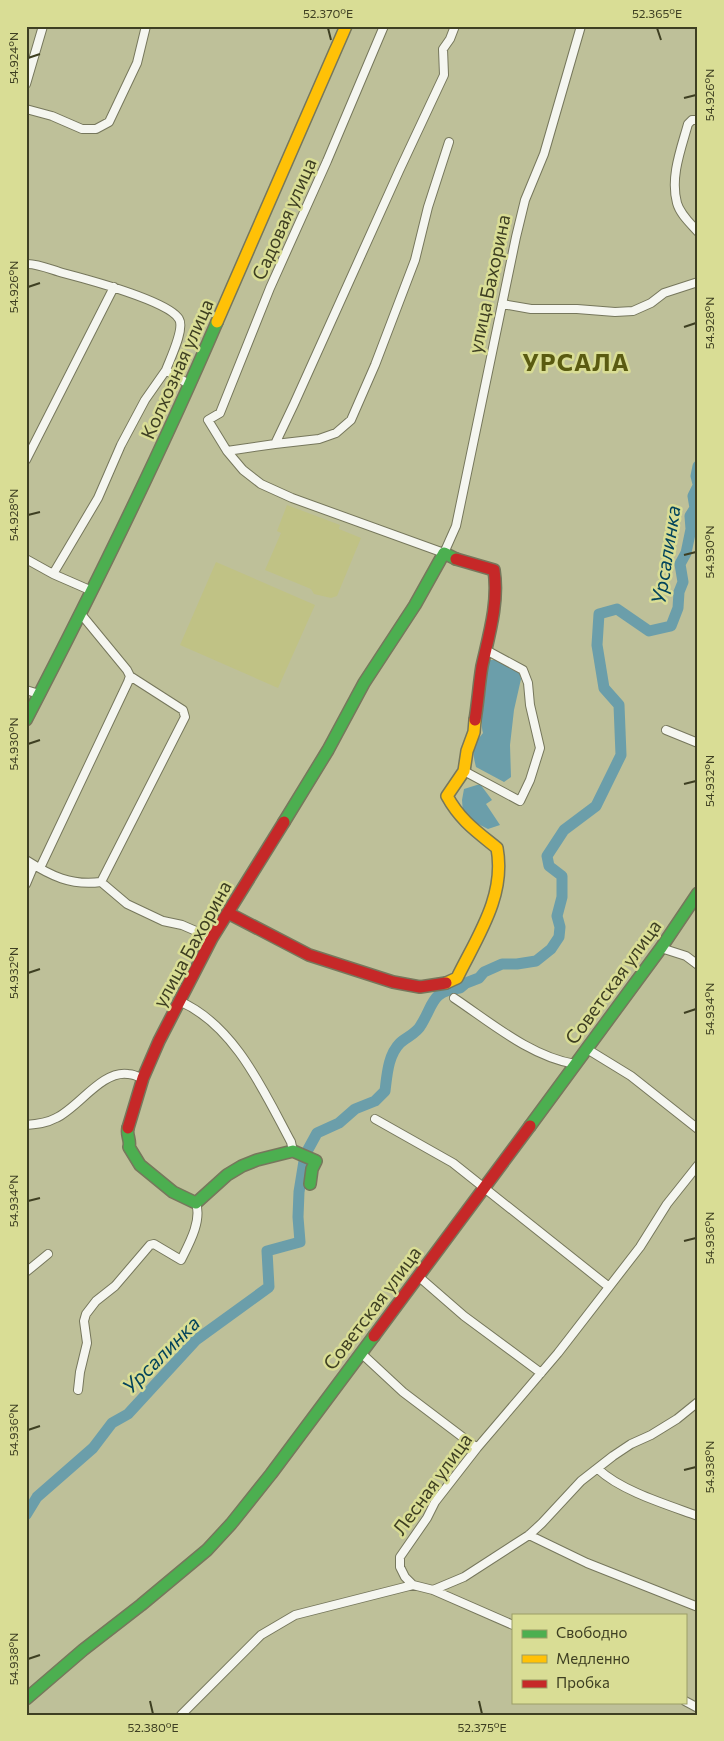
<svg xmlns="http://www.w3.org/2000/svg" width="724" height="1741" viewBox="0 0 724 1741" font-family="Commissioner,sans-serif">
	<rect width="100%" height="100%" fill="#bec099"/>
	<path fill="#c0c285" d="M287,505l53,20 -1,4 22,9 -24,58 -6,2 -17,-4 -3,-5 -46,-19 16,-37 -4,-2z
		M216,562l99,43 -37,83 -98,-43z"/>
	<path fill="#6b9eaa" d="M489,660h7l14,6 10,8 1,5 -7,31 -4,35 1,32 -7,5 -28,-15c-4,-16 -4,-21 7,-34 -3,-11 0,-21 1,-32 2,-14 2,-27 5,-41z
		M480,784l12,16 -6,4 14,21 -12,4 -14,-7 -11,-9 -1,-13 2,-11z"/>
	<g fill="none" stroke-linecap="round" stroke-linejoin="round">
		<path stroke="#6b9eaa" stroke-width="11" d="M698,466l-2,10 2,8
			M26,1515l11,-18 56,-49 19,-25 16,-9 68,-74 73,-53 -2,-36 33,-9 -2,-25 1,-25 6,-37 12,-22 22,-10 16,-14 20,-8 10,-10c2,-16 3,-36 15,-48 7,-6 17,-10 21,-18 13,-21 10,-34 39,-37l6,-5 13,-5 5,-6 18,-8h15l19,-3 15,-12 8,-12 1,-10 -3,-11 5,-19v-21l-13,-10 -2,-10 17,-26 32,-24 25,-51 -2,-50 -15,-17 -7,-43 2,-31 18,-5 32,22 22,-5 7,-18 1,-16 4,-10 -3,-18 6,-11 5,-24 -1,-13 5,-8 -2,-12 5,-10"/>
		<g stroke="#76775c" stroke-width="10">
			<path id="street" d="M384,26l-57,135 -57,127 -50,125 -12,7 19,31 48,-7 19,-40 105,-233 45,-96 -1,-26 7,-10 5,-13
				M26,84l17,-58
				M26,109l26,7 30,13h14l13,-7 28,-59 9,-37
				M698,120h-6l-4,4c-7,25 -18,53 -11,79 3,11 13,20 21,29
				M26,264c11,-1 26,6 37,9 23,6 106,28 116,46 6,10 -9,40 -13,51
				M502,304l29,5h46l38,3 18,-1 18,-8 13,-10 34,-11
				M275,444l44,-5 17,-6 15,-13 24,-55 40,-105 13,-53 21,-65
				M227,451l16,19 18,14 31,14 152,55 12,-27 60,-289 9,-37 19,-46 37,-128
				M26,460l88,-173
				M26,559l27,15
				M92,591l-39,-17 45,-76 23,-53 24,-45 21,-30 24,15
				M81,614l46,56 3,6 53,34 2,7 -84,165
				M26,690l13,4
				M666,730l32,13
				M464,771l56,30 10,-21 10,-32 -10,-43 -2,-22 -5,-13 -37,-20
				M26,860c25,16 45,26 75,22l26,22 36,17 19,4 30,13
				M40,868l88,-186 2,-6
				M26,884l8,-19
				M661,948l25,8 12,9
				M454,998c36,24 77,59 121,66
				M179,1001c56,24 85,91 112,141l2,9
				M587,1049l44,27 67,53
				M375,1119l78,44 156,124
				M26,1125c11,-1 21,-2 30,-7 22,-10 46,-48 72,-44 5,0 10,3 15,4
				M26,1272l22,-18
				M418,1276l46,40 77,57
				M361,1353l42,39 74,56
				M78,1390l2,-18 7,-29 -3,-22 2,-7 10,-13 19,-15 35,-41 4,-1 27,16c8,-16 21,-39 15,-57
				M598,1469c23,22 70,36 100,47
				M529,1535l58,28 111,44
				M413,1585l20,5 80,35
				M433,1590l31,-13 65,-42 13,-12 39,-42 32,-25 18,-12 20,-9 26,-16 21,-17
				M685,1701l13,7
				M181,1715l80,-80 34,-20 118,-30 -8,-8 -5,-10v-10l27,-39 8,-16 42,-54 81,-95 82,-106 27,-43 31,-39"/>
		</g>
		<g stroke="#76775c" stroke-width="14">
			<path id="fast" d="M26,720c68,-131 133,-263 191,-398
				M284,822l44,-72 36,-67 51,-78 29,-52 12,6
				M530,1126l131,-178 37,-55
				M128,1128c-2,7 3,12 1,19l11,18 33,27 23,11 31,-28 15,-9 15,-6 36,-9 23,10 -4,8 -2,15
				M26,1699l57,-49 58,-45 66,-55 24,-26 40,-50 103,-138"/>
		</g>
		<g stroke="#76775c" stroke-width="14">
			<path id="slow" d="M217,322l129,-296
				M446,983l11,-5c20,-41 49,-82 40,-130 -21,-17 -37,-28 -50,-52l17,-25 3,-20 7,-19 1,-12"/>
		</g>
		<g stroke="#76775c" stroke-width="14">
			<path id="jam" d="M456,559l38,11c5,32 -5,65 -12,96 -3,18 -4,36 -7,54
				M228,913l81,42 84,27 27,5 26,-4
				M128,1128l15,-50 16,-37 53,-103 72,-116
				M374,1336l156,-210"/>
		</g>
		<use href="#street" stroke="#f5f6f0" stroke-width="8"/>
		<use href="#fast" stroke="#4caf50" stroke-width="11"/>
		<use href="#slow" stroke="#ffc107" stroke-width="11"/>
		<use href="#jam" stroke="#c62828" stroke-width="11"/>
	</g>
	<path fill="none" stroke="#3e3f22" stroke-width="2" d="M328,28l3,12M657,28l4,12M28,58l12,-4M684,98l12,-3M28,287l12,-4M684,327l12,-4M28,515l12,-3M684,555l12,-3M28,744l12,-4M684,784l12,-3M28,973l12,-4M684,1013l12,-4M28,1201l12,-3M684,1241l12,-3M28,1430l12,-4M684,1470l12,-3M28,1659l12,-4M150,1701l3,13M479,1701l3,13"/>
	<g text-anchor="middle" stroke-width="5" stroke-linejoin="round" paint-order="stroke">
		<g font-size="19" fill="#3e3f22" stroke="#d9dd95">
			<text transform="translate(284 219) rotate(-66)" y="7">Садовая улица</text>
			<text transform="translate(489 284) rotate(-78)" y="7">улица Бахорина</text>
			<text transform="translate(177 369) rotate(-66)" y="7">Колхозная улица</text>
			<text transform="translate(192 944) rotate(-61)" y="7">улица Бахорина</text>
			<text transform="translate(613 982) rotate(-54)" y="7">Советская улица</text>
			<text transform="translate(372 1308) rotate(-53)" y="7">Советская улица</text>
			<text transform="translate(432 1484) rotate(-54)" y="7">Лесная улица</text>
		</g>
		<g font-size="20" font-style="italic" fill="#02435b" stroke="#d9dd95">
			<text transform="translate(666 555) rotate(-81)" y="7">Урсалинка</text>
			<text transform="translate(161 1355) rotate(-45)" y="7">Урсалинка</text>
		</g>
		<g font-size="24" font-weight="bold" letter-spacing="1" fill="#5a5b11" stroke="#d9dd95">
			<text x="576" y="371">УРСАЛА</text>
		</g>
	</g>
	<rect width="724" height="1741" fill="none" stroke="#d9dd95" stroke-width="55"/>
	<rect x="512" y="1614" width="175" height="90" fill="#d9dd95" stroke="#9b9e67"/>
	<rect x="522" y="1630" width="25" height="8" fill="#4caf50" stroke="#9b9e67"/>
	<text x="556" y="1638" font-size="15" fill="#3e3f22">Свободно</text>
	<rect x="522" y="1655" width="25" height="8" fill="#ffc107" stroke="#9b9e67"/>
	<text x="556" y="1664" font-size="15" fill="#3e3f22">Медленно</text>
	<rect x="522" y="1680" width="25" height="8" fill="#c62828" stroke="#9b9e67"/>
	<text x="556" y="1688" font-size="15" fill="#3e3f22">Пробка</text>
	<rect x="28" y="28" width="668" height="1686" fill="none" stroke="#3e3f22" stroke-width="2"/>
	<g font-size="12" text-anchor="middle" fill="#3e3f22">
		<text x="328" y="18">52.370°E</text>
		<text x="657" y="18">52.365°E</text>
		<text transform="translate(14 58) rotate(-90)" y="4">54.924°N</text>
		<text transform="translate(710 95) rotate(-90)" y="4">54.926°N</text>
		<text transform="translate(14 287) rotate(-90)" y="4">54.926°N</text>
		<text transform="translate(710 323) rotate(-90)" y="4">54.928°N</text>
		<text transform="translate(14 515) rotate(-90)" y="4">54.928°N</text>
		<text transform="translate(710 552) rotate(-90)" y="4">54.930°N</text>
		<text transform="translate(14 744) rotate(-90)" y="4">54.930°N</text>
		<text transform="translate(710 781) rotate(-90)" y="4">54.932°N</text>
		<text transform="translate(14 973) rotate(-90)" y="4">54.932°N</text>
		<text transform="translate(710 1009) rotate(-90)" y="4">54.934°N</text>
		<text transform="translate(14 1201) rotate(-90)" y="4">54.934°N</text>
		<text transform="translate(710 1238) rotate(-90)" y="4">54.936°N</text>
		<text transform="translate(14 1430) rotate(-90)" y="4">54.936°N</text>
		<text transform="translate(710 1467) rotate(-90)" y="4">54.938°N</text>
		<text transform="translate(14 1659) rotate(-90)" y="4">54.938°N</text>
		<text x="153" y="1732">52.380°E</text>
		<text x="482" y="1732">52.375°E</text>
	</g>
</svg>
